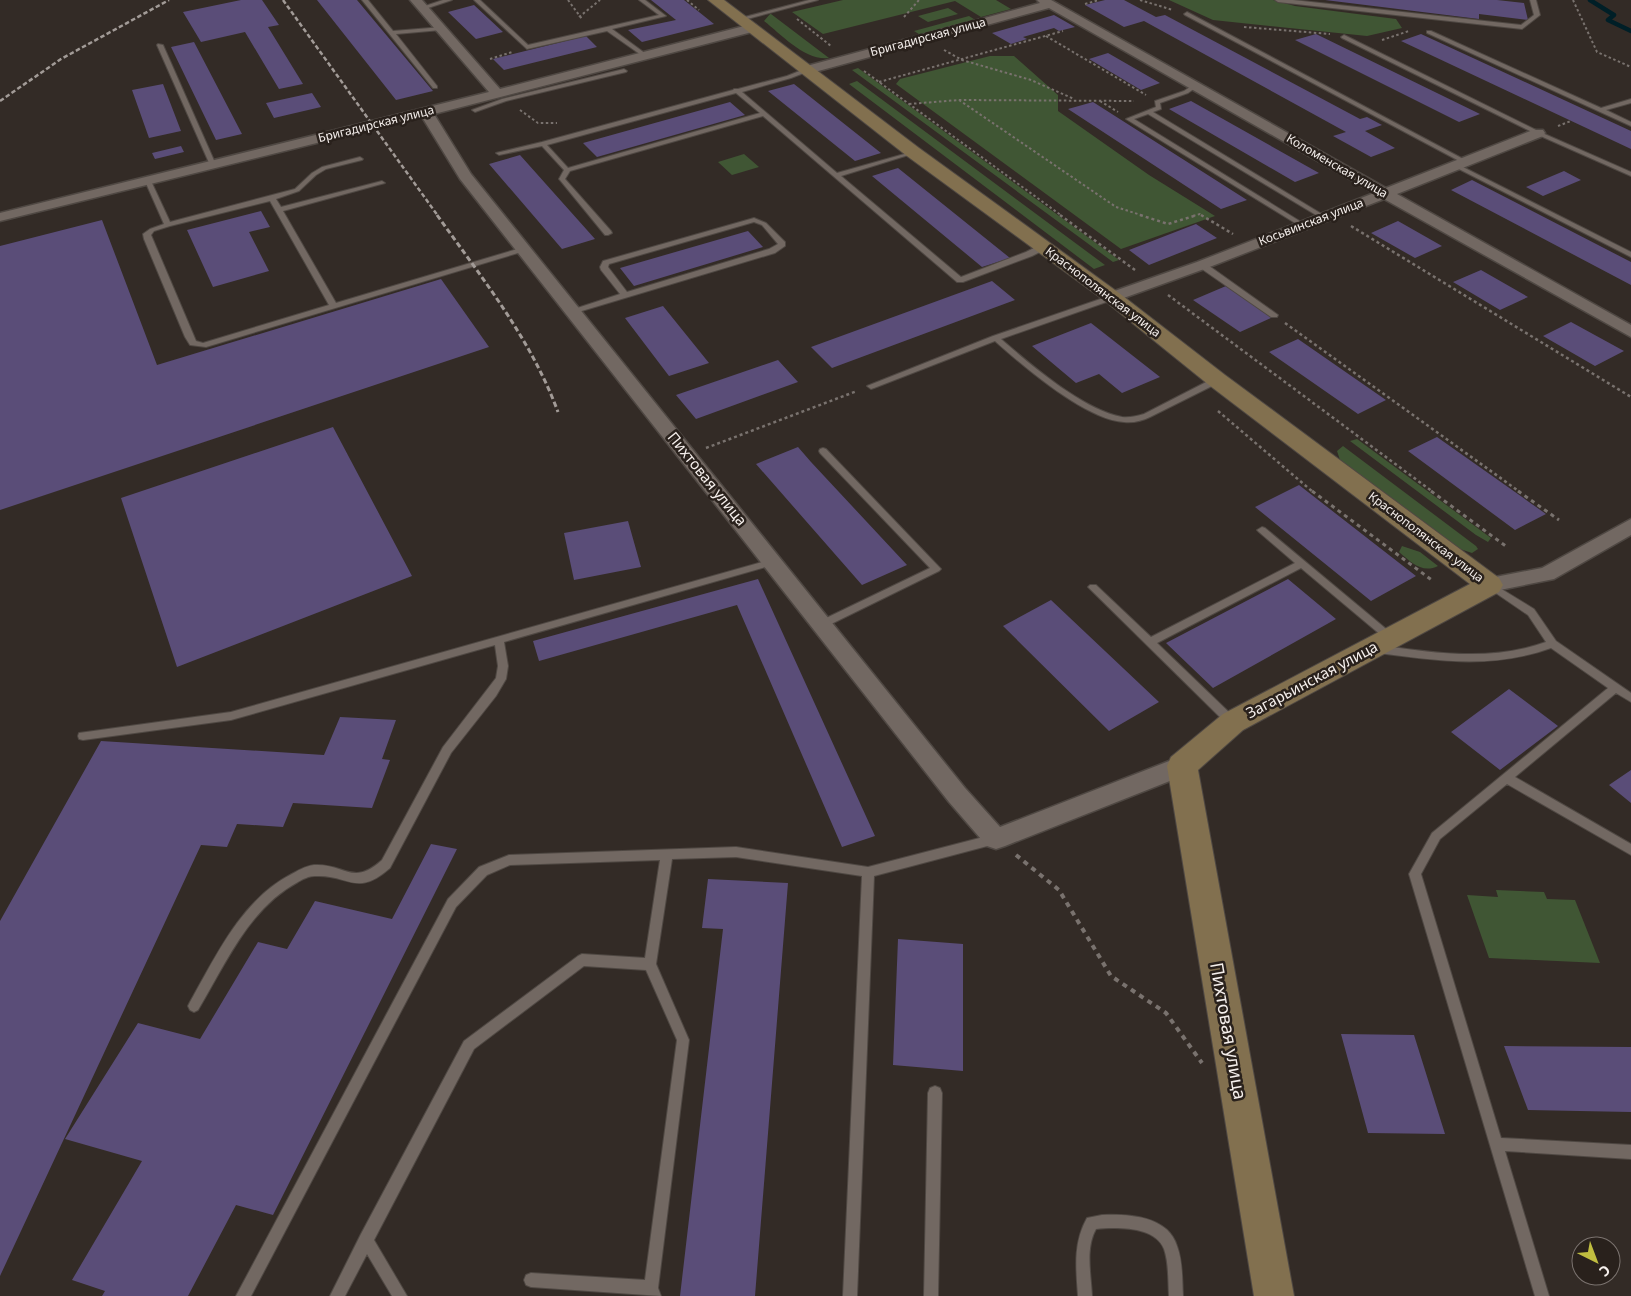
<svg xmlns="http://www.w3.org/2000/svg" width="1631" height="1296" viewBox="0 0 1631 1296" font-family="'Noto Sans',sans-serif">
	<rect width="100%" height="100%" fill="#332b26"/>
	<path fill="#405634" d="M843,0h153l15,9 -30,8 -26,-16 -132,33 -31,-22z
		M1169,0h104l22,6 101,13 6,9 -35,8 -154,-16z
		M948,8l10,6 -30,8 -10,-6z
		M770,14h1l58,44c-24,3 -47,-23 -65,-37z
		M969,16l8,5 -55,15 -8,-5z
		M990,56h24l44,39v16l91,64 66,41 -94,33 -225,-165 4,-5z
		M858,68l261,192 -6,2 -261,-192z
		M857,81l248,184 -11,4 -245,-185z
		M744,154l15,13 -27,8 -14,-13z
		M1357,439l134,99 -3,4 -12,-7 -126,-94z
		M1343,446l133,100 2,3 -6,4 -15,-5 -117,-88 -3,-9z
		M1402,546l18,6 18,14c-16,8 -27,-4 -39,-14z
		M1496,890l48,2 3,7 28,1 25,63 -111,-5 -22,-63 31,2z"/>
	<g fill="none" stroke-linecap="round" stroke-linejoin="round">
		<path stroke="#001f27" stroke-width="4.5" d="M1590,0l24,15 -6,5 23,11"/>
	</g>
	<path fill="#5a4d78" d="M241,0h21l17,25 -11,2 35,57 -24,5 -34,-57 -44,10 -18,-30z
		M317,0h40l76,91 -37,9z
		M651,0h33l30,24 -72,18 -14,-12 48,-10z
		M1105,0h19l32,17 9,-2 195,104 7,-2 15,8 -17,6 30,17 -24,9 -38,-21 13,-4 -202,-111 -20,6 -39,-22z
		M1325,0h172l27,3 4,17 -49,-6v5z
		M474,5l29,27 -27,7 -28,-27z
		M1054,15l21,12 -16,4 -5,-3 -31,9 4,2 -16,5 -19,-11z
		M1316,34l164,80 -21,8 -164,-82z
		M1421,34l210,97v18l-230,-108z
		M586,36l11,11 -93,23 -11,-11z
		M194,42l48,92 -26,6 -45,-93z
		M1108,53l52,30 -19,7 -52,-31z
		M163,84l18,47 -32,7 -17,-48z
		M794,84l87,69 -26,8 -87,-70z
		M312,93l9,14 -47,11 -8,-15z
		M1191,101l128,72 -24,9 -126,-73z
		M730,102l15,13 -148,42 -14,-14z
		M1093,102l154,98 -26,9 -153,-100z
		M181,146l3,6 -29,7 -3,-6z
		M520,155l75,84 -33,10 -73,-85z
		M898,168l112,90 -28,9 -110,-91z
		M1564,171l17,9 -38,16 -17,-9z
		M1472,180l159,82v23l-180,-95z
		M261,211l9,16 -21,5 20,39 -56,16 -26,-57z
		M102,220l55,145 284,-86 48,68 -489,163v-264z
		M1398,221l44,25 -27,12 -44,-25z
		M1196,224l21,14 -68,27 -20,-15z
		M748,231l15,16 -129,39 -14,-18z
		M1481,270l47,27 -28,13 -47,-28z
		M992,281l23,19 -183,68 -21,-21z
		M1226,286l47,31 -33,15 -47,-32z
		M663,306l46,57 -40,13 -44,-58z
		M1571,322l53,29 -29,15 -52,-30z
		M1091,323l69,54 -38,16 -23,-19 -23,9 -44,-37z
		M1298,339l88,61 -28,14 -89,-62z
		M778,360l20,22 -102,37 -20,-24z
		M333,427l79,149 -235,91 -56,-169z
		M1437,437l109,77 -31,16 -107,-79z
		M798,447l13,15 96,103 -45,20 -106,-121z
		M1299,485l117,91 -45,25 -116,-94z
		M628,521l13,46 -67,13 -10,-47z
		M758,579l117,257 -33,11 -105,-242 -198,56 -6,-20z
		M1288,579l48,40 -123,69 -47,-45z
		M1051,600l108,102 -50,29 -106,-105z
		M1509,689l49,37 -58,44 -49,-38z
		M340,717l56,3 -14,39 8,1 -18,48 -79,-5 -10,24 -46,-3 -10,23 -26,-2 -201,431v-355l101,-180 223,14z
		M1631,770v33l-22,-18z
		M431,844l26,5 -184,366 -37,-10 -48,91h-86l3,-5 -33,-11 70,-119 -77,-22 73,-116 62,16 58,-97 29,7 28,-48 77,18z
		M708,879l80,4 -33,413h-75l43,-367 -21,-1z
		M898,939l65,5v127l-70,-6z
		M1341,1034l73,1 31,99 -77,-1z
		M1504,1046l127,1v65l-103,-2z"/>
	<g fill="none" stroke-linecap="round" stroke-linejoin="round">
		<g stroke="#4f4843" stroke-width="2">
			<path id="service" d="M362,0h6l25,31 50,-4 1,1 -3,2 -45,4 41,52v2h-4z
				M443,0h9l-30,10 -3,-2z
				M474,0h6l48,45 131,-30 -20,-15h6l21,16 -54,13 34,25 1,1 -3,2 -37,-26 -80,18z
				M809,0h9l-78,21 -3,-2z
				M1275,0h18l228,25 13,-10 -4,-15h6l4,15 -18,14 -244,-27z
				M1187,12l280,149 1,1 -5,1 -278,-148 -1,-1z
				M1427,31h4l170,77 30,-9v4l-25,7 25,12v4l-204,-93z
				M1344,35l196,97 91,40v4l-95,-42 -194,-96 -1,-1z
				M158,44l5,1 53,120 -1,1 -5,-1 -53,-120z
				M807,68l3,2 -1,1 -18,7 -49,14 95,81 78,-22v2l-74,23 120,101 65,-25 14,-7h6v4l-14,7 -69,26h-6l-194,-166 -193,55 -5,8 46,52 1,2 -4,2h-3l-45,-55 -1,-1 5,-9 -22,-24 -43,9 -3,-2 46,-11 191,-52 1,-1h4l49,-13zM736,93l24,20 -192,55 -21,-23z
				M624,69l3,2 -1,1 -120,29 -31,11 -3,-2 30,-11z
				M1193,85l5,1 -10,7 -28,10 1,6 -8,3 172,104v2h-4l-173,-104 -14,5 172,106 -6,1 -174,-107 30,-12 -1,-6 29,-10z
				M360,157l3,2 -1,1 -36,9 -10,6 -17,16 -23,8 5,8 101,-26 3,2 -102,28 53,92 185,-55 7,2 -322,97 -16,-2 -5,-8 -41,-98 -1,-5 7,-5 14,-5 -19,-43 1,-1 5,1 19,41 125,-33 17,-16 10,-6zM270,201l59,104 -126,38 -7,-2 -45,-106 3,-4 16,-5z
				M1455,163l176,89v5l-178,-91 -1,-1z
				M754,218l12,5 19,19v4l-10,7 -200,60h-6l-1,-2 52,-17 -19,-24 -1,-3 3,-6zM754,222l8,3 16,19 -9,5 -142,43 -19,-25 1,-3z
				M1199,263h6l73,52 -1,2h-6l-72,-50z
				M1112,295l4,2 -1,2 -114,40c30,26 81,70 121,78 7,1 15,-1 22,-3l70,-36h6v4l-70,35c-8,4 -17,6 -26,5 -38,-2 -101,-56 -129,-81l-121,47 -3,1 -4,-3 126,-50z
				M823,448l3,1 115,120 -2,2 -116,57 -3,-1 -2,-3 2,-3 110,-53 -110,-115 -1,-2 1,-2z
				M1262,527l3,1 132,110 -5,4 -4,-1 -87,-73 -144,75 79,76 1,3 -1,3h-8l-140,-138 2,-2h6l55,52 144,-74 -36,-31 -2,-2z
				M773,559l5,3 -2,2 -272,78 4,24 -2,13 -10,17 -45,57 -61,115c-34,30 -41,6 -75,8 -6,0 -12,3 -17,6 -49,26 -73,83 -100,128l-4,2 -4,-2 -2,-4 2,-4c26,-46 51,-101 100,-127 7,-4 15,-9 24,-10 31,-2 38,22 68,-5l61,-113 53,-69 2,-12 -3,-21 -264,75 -148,20 -4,-1 -1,-3 1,-3 152,-21z
				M1490,582l44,27 22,32 75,52v9l-15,-9 -101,84 116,67v11l-124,-71 -67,55 -19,35 80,264 130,7v14l-126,-8 44,145h-14l-126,-422 23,-41 176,-145 -57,-40c-58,21 -113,13 -173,5l-4,-1 -1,-3 1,-3 4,-1c56,8 113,17 168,-3l-18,-27 -41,-28 -2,-2z
				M995,834l4,2 2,3 -2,3 -4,2 -121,32 -17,420h-14l19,-420 -126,-19 -64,2 -16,105 33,76 -31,248 3,8 -130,-9 -5,-2 -2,-5 2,-5 5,-2 114,7 32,-240 -31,-70 -62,-4 -110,83 -100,191 33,56h-15l-25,-42 -22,42h-15l31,-62 103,-193 114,-85 4,-2 63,4 15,-98 -150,5 -23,10 -31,32 -205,389h-15l212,-397 31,-32 30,-12 227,-8 132,20z
				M935,1086l5,2 2,5 -4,203h-14l4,-203 2,-5z
				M1102,1215c27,-1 66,1 75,31 6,16 5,34 6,50h-14c-1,-15 0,-33 -5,-47 -9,-23 -48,-22 -68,-20 -11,20 -5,45 -4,67h-14c-2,-28 -5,-53 9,-78z"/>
		</g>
		<g stroke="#4f4843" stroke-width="3">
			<path id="minor" d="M410,0h12l78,89 248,-64h8l2,3 -2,3 -322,83 37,60 494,614 35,39 182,-71 8,3 4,7 -4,7 -185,73 -9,3 -9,-3 -38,-44 -489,-623 -38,-62 -422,104v-8l489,-121z
				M1037,0h14l335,188 147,-58h10l2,3 -2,3 -146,58 234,131v12l-247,-138 -177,69 -89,32h-12l-2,-3 2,-3 91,-32 177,-69 -325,-185 -238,65 -4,1 -6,-4 2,-3 237,-64z
				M1631,519v16l-77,44 -64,13 -7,-2 -3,-5 3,-5 7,-2 52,-10z"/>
		</g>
		<g stroke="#4f4843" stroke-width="2">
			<path id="secondary" d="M708,0h16l195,148 200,145 106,82 274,203 4,7 -4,7 -256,138 -45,40 96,526h-40l-87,-530 4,-9 52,-43 247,-130 -261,-199 -104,-84 -198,-145z"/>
		</g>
		<path stroke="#79726e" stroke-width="2" stroke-dasharray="2.5 2.5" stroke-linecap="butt" d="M568,0l14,19
			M687,0l12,10
			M1140,0l33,10
			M1573,0l24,52 34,15
			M1085,4l14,-4
			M579,17l21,-17
			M904,17l15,-17
			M797,19l34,27
			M1244,27l86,7
			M1046,36l100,59
			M1382,40l27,-9
			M944,50l18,10 69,20 43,19
			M490,59l22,-7
			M864,71l198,145
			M879,82l184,-51
			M959,100l157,107 28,9
			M1100,101l18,11
			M909,104l50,-4 175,1
			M520,110l18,13h19
			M1558,126l13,-5
			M1193,216l7,-2 3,2"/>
		<path stroke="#79726e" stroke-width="2.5" stroke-dasharray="3 3" stroke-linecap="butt" d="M1060,215l75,55
			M1140,215l28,9 29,-9
			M1201,215l32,19
			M1351,226l280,171
			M1168,295l265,197
			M1285,323l235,169
			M1218,411l95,81
			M706,448l151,-57"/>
		<path stroke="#79726e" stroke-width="3" stroke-dasharray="4 4" stroke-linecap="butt" d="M1312,491l121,90
			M1431,491l76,56
			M1518,491l41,29"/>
		<path stroke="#79726e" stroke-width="4" stroke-dasharray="5 5" stroke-linecap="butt" d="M1016,855l43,35 52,86 55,37 36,50"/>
		<use href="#service" fill="#726862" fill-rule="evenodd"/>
		<use href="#minor" fill="#726862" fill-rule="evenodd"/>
		<use href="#secondary" fill="#82704f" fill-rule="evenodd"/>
		<path stroke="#a29b97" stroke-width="2.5" stroke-dasharray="4.5 2.5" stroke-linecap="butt" d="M283,0l155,216
			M0,101l61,-42 108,-59"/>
		<path stroke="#a29b97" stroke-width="3" stroke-dasharray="5.5 3" stroke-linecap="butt" d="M437,215c45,63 94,124 121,197"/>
	</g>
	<g text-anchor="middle" stroke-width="5" stroke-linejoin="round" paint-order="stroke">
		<g font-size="12" fill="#f5efec" stroke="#29211c">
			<text transform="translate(928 37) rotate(-15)" y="4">Бригадирская улица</text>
			<text transform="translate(376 124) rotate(-14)" y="4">Бригадирская улица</text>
			<text transform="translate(1337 166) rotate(30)" y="4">Коломенская улица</text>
			<text transform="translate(1311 222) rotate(-21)" y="4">Косьвинская улица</text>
			<text transform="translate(1103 292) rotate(37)" y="4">Краснополянская улица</text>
			<text transform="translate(1426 537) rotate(37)" y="4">Краснополянская улица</text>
		</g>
		<g font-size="15" fill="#f5efec" stroke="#29211c">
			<text transform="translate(707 479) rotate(51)" y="5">Пихтовая улица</text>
			<text transform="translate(1312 680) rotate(-28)" y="5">Загарьинская улица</text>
		</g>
		<g font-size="18" fill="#f5efec" stroke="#29211c">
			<text transform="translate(1228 1031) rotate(80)" y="6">Пихтовая улица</text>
		</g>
	</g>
	<g transform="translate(1596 1261) rotate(138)"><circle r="24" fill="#29211c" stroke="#7b736f"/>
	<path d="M0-4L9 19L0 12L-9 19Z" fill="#c1be40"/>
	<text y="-8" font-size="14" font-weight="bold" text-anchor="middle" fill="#f5efec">С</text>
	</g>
</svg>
